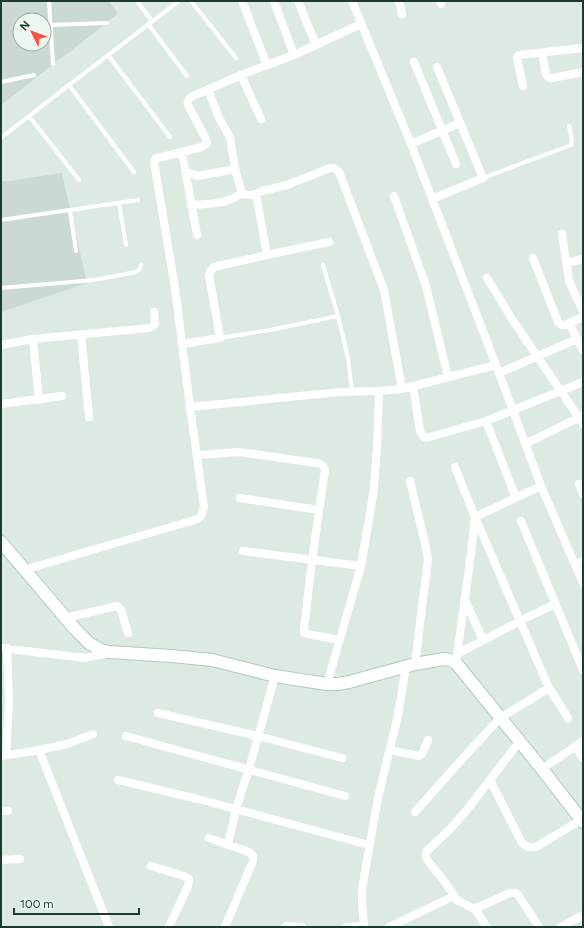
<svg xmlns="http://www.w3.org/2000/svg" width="584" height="928" viewBox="0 0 584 928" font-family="Figtree,sans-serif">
	<rect width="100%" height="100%" fill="#ddeae2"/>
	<path fill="#cbdad0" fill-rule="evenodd" d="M1,1h108l9,13 -117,91zM20,20h24v24h-24z
		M62,173l25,110 -86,29v-130z"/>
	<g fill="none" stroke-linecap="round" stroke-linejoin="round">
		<g stroke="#afcbbb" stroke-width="14">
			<path id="secondary" d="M1,542l74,87 14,14 12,7 8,2 63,4 40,4 63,16 52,8h11l11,-2 66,-18 29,-5 7,1 5,3 86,106 41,53"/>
		</g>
		<path stroke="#fff" stroke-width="4" d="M49,1l4,63
			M137,1l15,20
			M191,1l45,57
			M148,24l39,52
			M51,25l56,-2
			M108,55l62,82
			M1,82l33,-7
			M69,85l65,87
			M29,116l50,64
			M1,138l68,-53 110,-84
			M483,178l88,-33 1,-5 -3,-14
			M119,203l7,42
			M70,211l6,40
			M1,220l137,-20
			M323,265l15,51 10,42 4,33
			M1,288l93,-8 42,-8 4,-3 1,-4
			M220,338l50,-8 68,-14"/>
		<path stroke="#fff" stroke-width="8" d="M242,1l25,64
			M274,1l20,54
			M298,1l18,44
			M352,1l59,143 85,221 45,121 42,97
			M399,1l3,13
			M440,1l1,3
			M542,53l4,21 2,3 4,1 31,-6
			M414,62l42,102
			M241,75l20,44
			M523,86l-6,-28 2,-3 64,-7
			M208,89l10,27 12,21 5,32 7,24 5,2h4l5,-1 6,-3 25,-6 43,-17h4l5,4 45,118 18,99
			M411,144l49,-21
			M182,152l15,83
			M186,172l12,4 37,-7
			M256,194l11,61
			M394,196l32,90 22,91
			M432,199l51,-21 -46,-111
			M191,205c19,-1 36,-1 51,-12
			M562,234l7,47 14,30
			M533,258l25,64c2,2 3,4 7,3l18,-8
			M567,263l16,-4
			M487,278l25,41 71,105
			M569,323l14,27
			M81,334l8,83
			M33,339l6,61
			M182,344l38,-6 -11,-63 1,-3 4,-5 53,-12 62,-13
			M1,345l32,-6 116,-11 4,-2 2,-2 -1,-12
			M499,373l78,-34
			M413,386l7,45 2,4 4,3 60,-17 97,-39
			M1,404l61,-8
			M190,407l150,-15 39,-1 23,-2 94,-24
			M486,421l30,77
			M525,444l57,-28
			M197,455l42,-3 78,11c5,1 7,3 8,7l-13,90 -8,70v3l3,1 33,6
			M455,467l20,50 74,171 19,30
			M410,481l15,62 3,16 -13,105
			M579,484l4,10
			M240,498l79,12
			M521,521l62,149
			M243,551l118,15
			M576,565l7,-4
			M24,570l174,-51 3,-3 3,-9 -14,-100 -15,-119 -21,-126 2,-4h2l44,-11 5,-4 -1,-4 -18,-34c-1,-4 0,-6 3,-8l50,-22 53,-20 67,-31
			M465,600l18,40
			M65,618l52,-12 4,4 7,23
			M1,648l84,10 14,-3 9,-2
			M457,654l63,-33 35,-17
			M456,663l15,-109 4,-37 66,-31
			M327,684l34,-118 9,-53 4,-25 3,-42 2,-55
			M158,713l100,23 84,22
			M126,736l219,60
			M575,746l8,12
			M39,750l28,-6 26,-10
			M390,750l29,6 3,-2 6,-14
			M6,755l3,-54 -2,-53
			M1,756l38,-6 70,177
			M542,769l41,-28
			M118,780l80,19 171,46
			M490,780l32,63c5,4 8,5 14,4l45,-27
			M1,811h7
			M415,812l48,-54 37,-40 49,-30
			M209,838l40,14 4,4v5l-28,66
			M228,845l8,-36 13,-40 26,-93
			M1,860l19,-1
			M151,866l33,10 5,3 -1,7 -19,41
			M474,909l36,-16h6l2,2 21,32
			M285,927l1,-1 16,1
			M347,927l17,-1
			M364,927l-2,-25v-13l16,-91 20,-83 8,-49
			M389,927l65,-31
			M487,927l-11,-17 -19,-10 -12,-18 -17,-21c-2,-3 -3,-5 -2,-9l24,-23 16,-18 53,-69
			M561,927l22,-12"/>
		<use href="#secondary" stroke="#fff" stroke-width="12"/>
	</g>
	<rect width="584" height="928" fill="none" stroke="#1d3b2d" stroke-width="4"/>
	<g transform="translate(32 32) rotate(312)"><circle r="19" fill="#edf7f0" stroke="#9aaca2"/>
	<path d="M0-3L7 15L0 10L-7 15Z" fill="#fe5047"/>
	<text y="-6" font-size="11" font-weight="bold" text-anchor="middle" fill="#1d3b2d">N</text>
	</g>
	<path d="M14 908v6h125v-6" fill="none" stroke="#1d3b2d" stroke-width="2"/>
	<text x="20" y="908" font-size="12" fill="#1d3b2d" stroke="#edf7f0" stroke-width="3" paint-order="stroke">100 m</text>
</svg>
